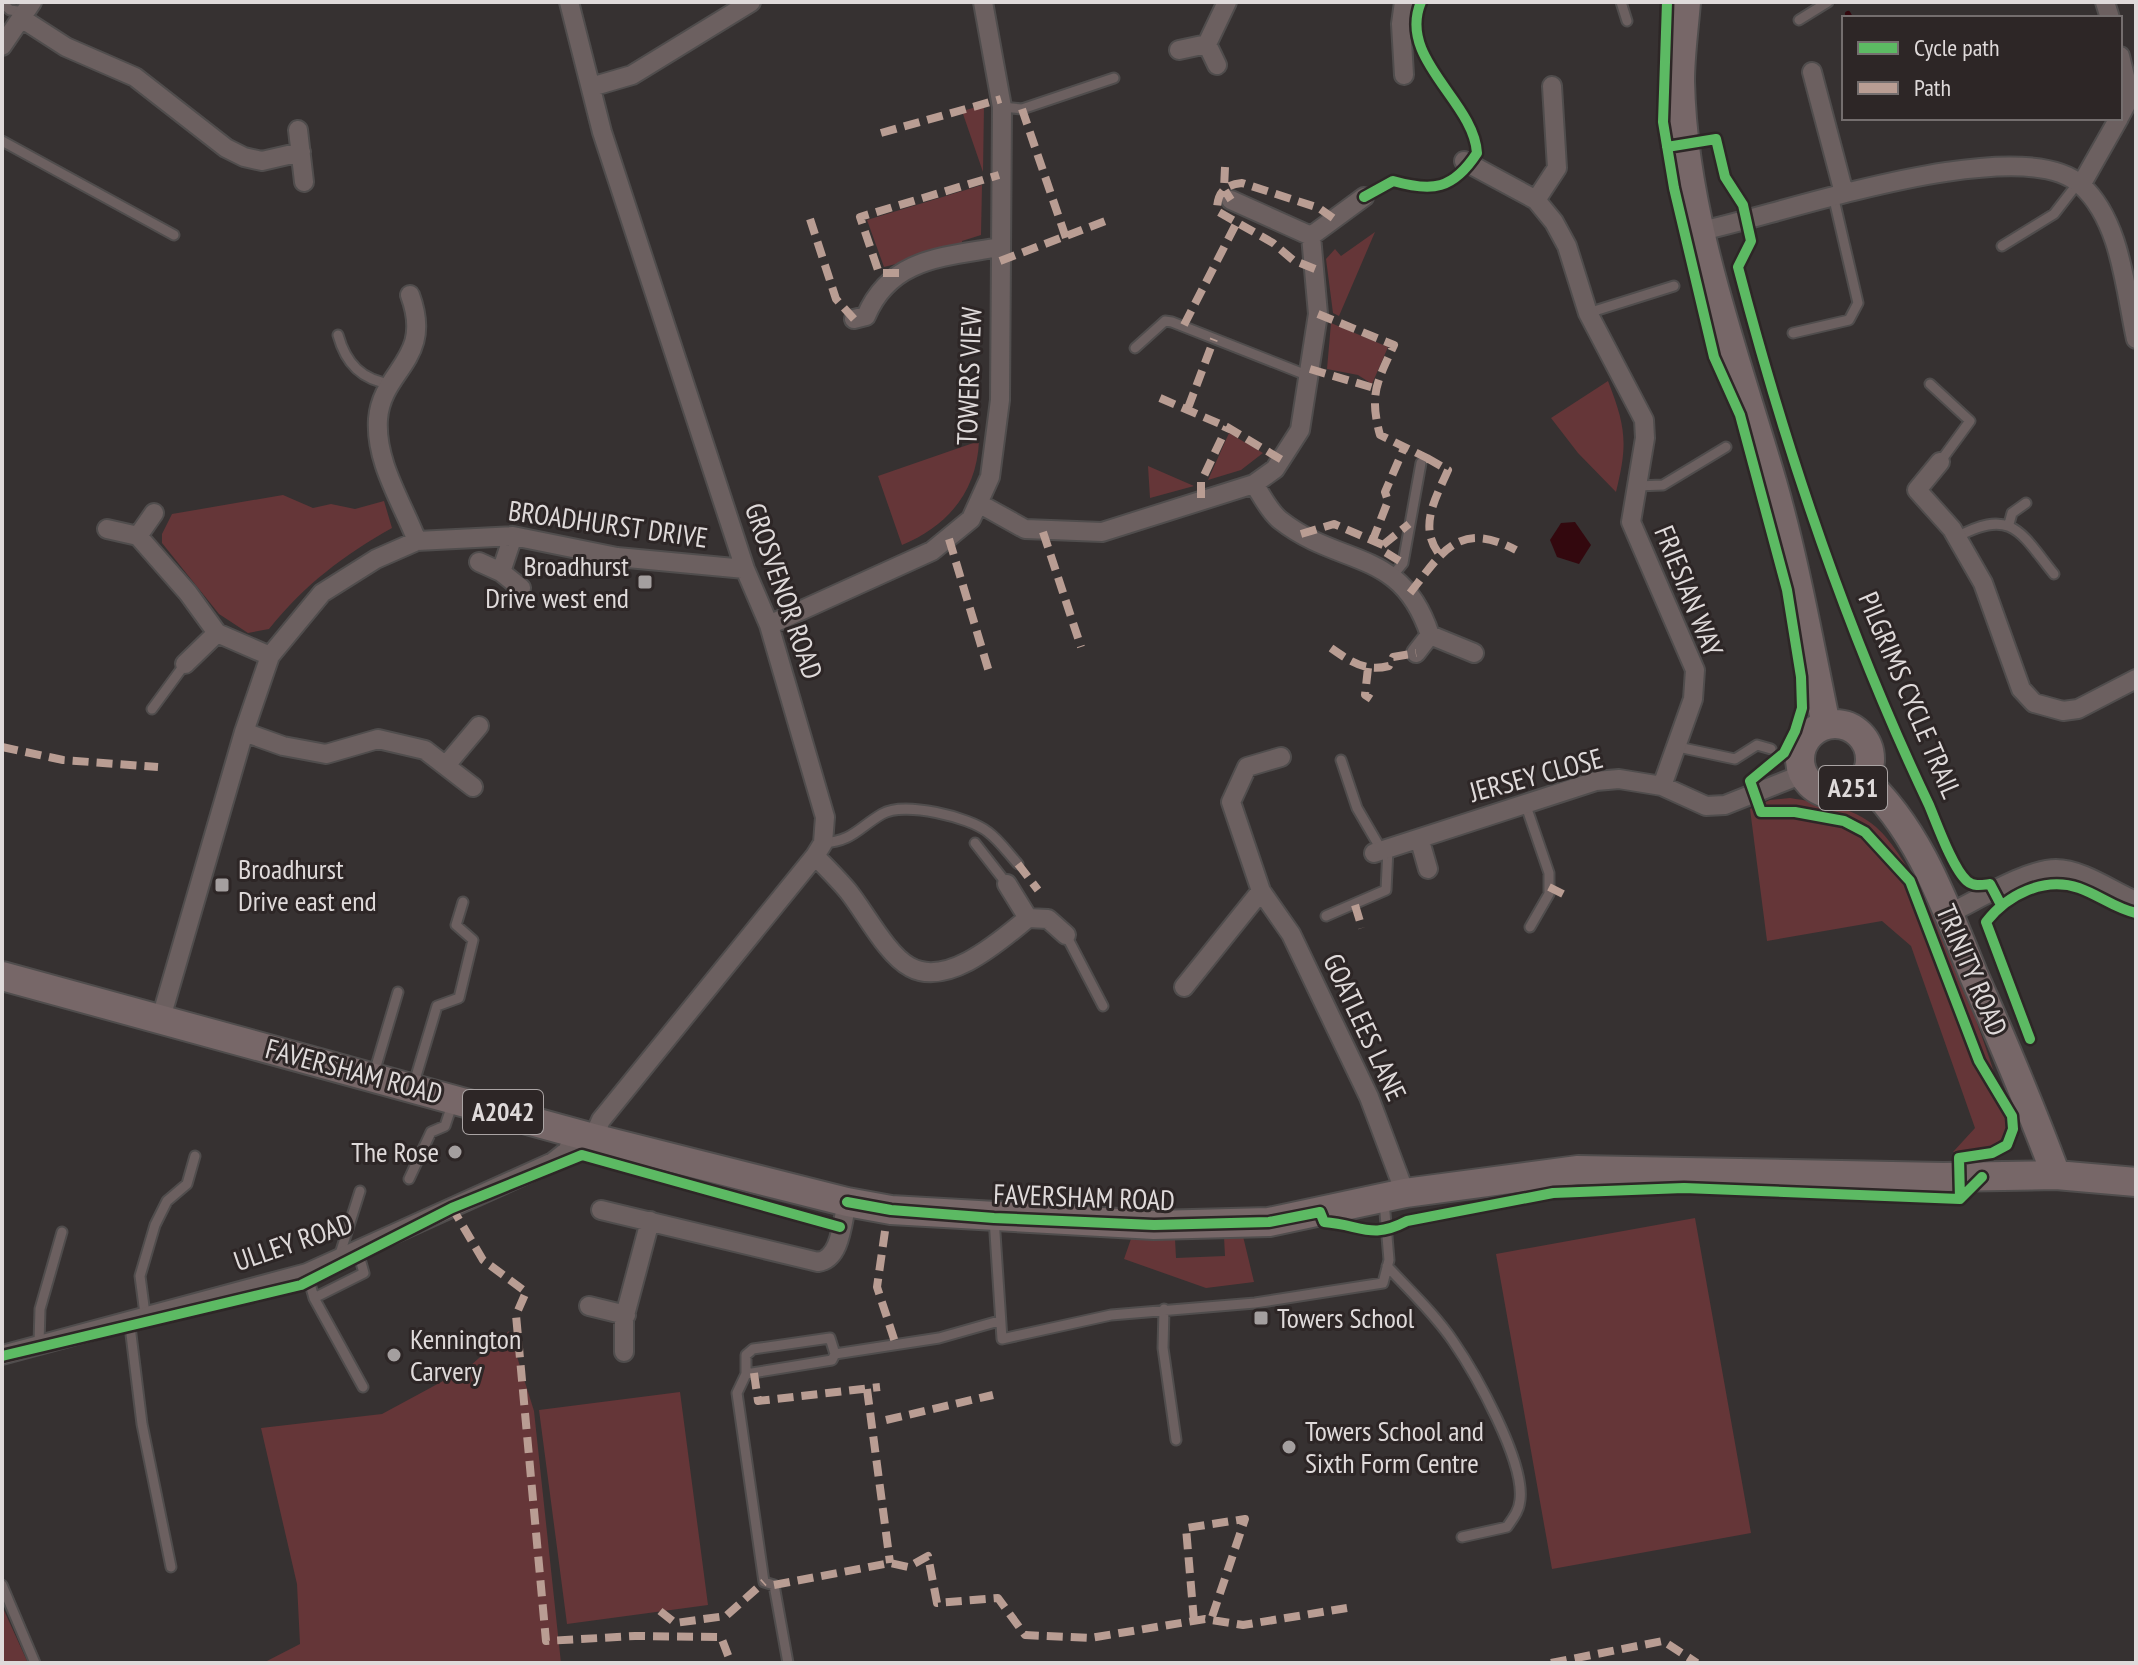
<svg xmlns="http://www.w3.org/2000/svg" width="2138" height="1665" viewBox="0 0 2138 1665" font-family="'PT Sans Narrow',sans-serif">
	<rect width="100%" height="100%" fill="#363131"/>
	<path fill="#653638" fill-rule="evenodd" d="M984,105l-1,67 -21,-61z
		M982,185l-1,50 -19,6 1,6 -79,20 -17,-47z
		M1375,232l-36,84 -6,-3 -7,-54 9,-10 6,7z
		M1331,323l57,24 -16,37 -14,-9 -31,-6z
		M1608,381c18,46 20,63 8,111l-38,-39 -27,-35z
		M1229,433l34,20 -22,17 -33,10z
		M979,441c-2,50 -31,85 -77,104l-24,-69z
		M1148,466l46,20 -44,12z
		M283,495l30,13 18,-4 24,5 29,-8 8,27c-48,27 -88,57 -123,101l-21,4 -29,-19 -57,-71v-9l10,-20z
		M1790,798c30,5 62,8 86,29 51,45 115,226 133,296 -4,27 -34,28 -56,29l22,-24 -64,-182 -29,-25 -115,20 -17,-132 20,-9z
		M1695,1218l56,315 -199,36 -56,-315z
		M1242,1232l12,50 -48,6 -82,-29 8,-23zM1224,1237l1,19 -49,2 -1,-19z
		M509,1331l25,80 27,252h-298l37,-19 -3,-60 -36,-156 121,-14 87,-47z
		M680,1392l28,213 -141,19 -28,-214z
		M2,1606l26,57h-26z"/>
	<path fill="#33080e" d="M1575,522l16,23 -12,19 -22,-7 -7,-17 11,-17z"/>
	<g fill="none" stroke-linecap="round" stroke-linejoin="round">
		<path stroke="#33080e" stroke-width="6" d="M1848,14l2,4"/>
		<g stroke="#504d4d" stroke-width="13">
			<path id="lane" d="M1621,2l6,19
				M2,3l8,7 15,2
				M1799,20l29,-18
				M1002,107l20,2 92,-31
				M2,141l172,94
				M2002,246l52,-32 24,-31
				M1588,313l86,-27
				M1793,333l56,-13 9,-17 -25,-108
				M338,335c8,29 24,45 53,49
				M1135,348l30,-27 7,1 137,54
				M1930,384l40,37 -30,41
				M1637,486l26,-1 63,-38
				M2009,524l3,-11 14,-10
				M1957,537c55,-30 64,-4 97,37
				M1393,575l10,-12 18,-100
				M152,709l33,-45
				M1678,747l57,12 22,-14 14,4
				M1341,760l16,48 25,43
				M1525,803l24,70v21l-19,33
				M823,843c30,-2 35,-15 59,-29 22,-13 87,3 106,18 11,8 20,21 30,32
				M975,843l32,41
				M1326,916l60,-26 2,-41
				M1066,935l37,71
				M374,1073l24,-81
				M414,1083l23,-77 22,-8 14,-58 -17,-15 7,-23
				M409,1179l22,-47 14,-6 8,-24
				M994,1218l8,121 109,-24 144,-12 128,-20 6,-23 -5,-59
				M339,1257l21,-66
				M1387,1266c22,24 48,48 66,75 22,32 72,120 67,159 -1,11 -7,18 -13,27l-45,10
				M307,1273l7,25 49,89
				M314,1298l50,-25 -6,-21
				M1164,1309l-1,39 13,92
				M145,1314l-5,-38 15,-51 12,-24 20,-17 8,-28
				M129,1318l13,106 29,143
				M39,1343l1,-34 22,-77
				M835,1354l-5,-16 -77,11 -7,6v19l86,-14 3,-6 104,-16 60,-17
				M746,1374l-9,19 27,189 10,3 14,78
				M2,1585l33,78"/>
		</g>
		<g stroke="#504d4d" stroke-width="22">
			<path id="street" d="M569,2l33,130 143,437 24,56 56,192 -2,26 -8,13 -214,264 -8,18
				M2105,2l5,16
				M21,18l45,29 69,30 91,71 18,9 18,4 39,-9
				M2,46l30,-44
				M1179,50l28,-6
				M2120,56l10,41 -10,19
				M1217,65l-10,-21 20,-42
				M1812,72l32,121
				M1404,75l-3,-51 3,-22
				M591,87l41,-12 119,-73
				M298,130l6,52
				M1464,161l72,39 18,22 13,24 21,67 56,107 1,18 -14,84 64,148 -2,29 -31,87
				M2081,185l38,-67
				M1231,200l80,36 53,-39
				M1536,200l21,-32 -5,-82
				M1701,231c78,-16 319,-102 380,-46 40,36 44,104 55,154
				M410,295c24,65 -28,74 -32,124 -3,43 24,83 39,122
				M854,319l12,-3c25,-59 79,-59 134,-69
				M1940,462l-23,28 35,39 31,54 38,106 13,14 29,8 15,-2 58,-30
				M1254,484c8,12 15,27 26,36 61,48 121,27 150,115l44,18
				M980,504l45,25 77,3 152,-48 21,-15 25,-39 18,-116 -7,-78
				M107,529l31,7 50,57 29,40 53,23
				M138,536l16,-23
				M513,536l-12,36 20,16
				M479,562l22,10
				M769,625l163,-74 39,-32 19,-42 10,-77 2,-293 -19,-105
				M1416,653l14,-18
				M185,664l32,-31
				M244,732l39,14 43,8 52,-15 47,11 48,37
				M1281,757l-34,10 -16,35 30,89 30,43 43,90 35,73 36,96
				M447,764l32,-38
				M1420,841l8,28
				M1374,853l222,-72 23,-2 43,7 44,20 19,-1 78,-31
				M815,856c11,11 23,23 33,35 17,21 39,64 62,76 38,21 91,-27 118,-49
				M1007,884l21,34
				M1948,914c28,-13 78,-45 108,-45 26,0 56,22 80,32
				M1028,918l20,1 18,16
				M1184,987l77,-96
				M161,1018l83,-286 26,-76 52,-63 54,-34 41,-18 96,-5 104,21 128,12
				M601,1210l217,52c23,-3 24,-40 29,-60
				M589,1306l37,9
				M624,1352v-33l26,-98
				M2,1355l305,-82 246,-111 14,-11 10,-19"/>
		</g>
		<g stroke="#504d4d" stroke-width="32">
			<path id="primary" d="M1686,2c-2,26 -6,53 -6,79 3,137 54,270 92,401 23,80 37,161 54,243
				M1800 759a35 35 0 1 1 70 0a35 35 0 1 1-70 0Z
				M1863,779c56,50 83,129 111,197 29,66 57,132 82,199
				M2,976l591,162 254,64 44,8 263,15 115,-3 136,-29 173,-23 365,7 113,-2 80,7"/>
		</g>
		<use href="#lane" stroke="#6c6060" stroke-width="9"/>
		<use href="#street" stroke="#6c6060" stroke-width="18"/>
		<use href="#primary" stroke="#776768" stroke-width="28"/>
		<path stroke="#b99d93" stroke-width="8" stroke-dasharray="16 8" stroke-linecap="butt" d="M1022,109l44,129
			M881,133l120,-34
			M1225,167l-1,22 7,11
			M810,219l26,80 18,20
			M1000,261l111,-42
			M1315,269l-22,-9 -20,-17 -56,-32c0,-18 7,-26 25,-28l77,25 14,10
			M899,273h-20l-19,-56 139,-42
			M1318,314l76,31c-17,37 -25,49 -14,90l47,23 -6,5
			M1184,325l52,-101
			M1310,369l64,19
			M1160,398l67,29 55,33
			M1188,408l26,-69
			M1427,458l21,12c-12,28 -30,56 -9,84
			M1201,498v-16l26,-55
			M1043,532l38,115
			M1301,534l33,-10 49,21 2,7 18,11
			M949,539l40,133
			M1372,542l16,-41 -3,-9 19,-44
			M1383,545l26,-21
			M1410,593c33,-42 49,-73 106,-43
			M1331,648c20,14 34,24 58,18l4,-9 23,-4
			M1368,668l-3,27 6,4
			M2,747l61,13 95,7
			M1018,864l20,26
			M1549,887l14,7
			M1355,905l7,23
			M451,1206l32,54 43,32 -10,23 30,326 89,-5 86,1 10,26
			M885,1231l-8,56 19,58
			M754,1373l4,28 122,-14
			M867,1389l23,174
			M886,1420l107,-25
			M774,1585l116,-22 18,4 20,-11 9,47 61,-5 27,37 65,3 115,-19 38,6 104,-17
			M660,1611l15,12 51,-7 38,-34
			M1194,1621l-8,-93 59,-9 -34,101
			M1551,1663l112,-22 34,22"/>
		<g stroke="#2d2626" stroke-width="15">
			<path id="cycleway" d="M1667,2l-4,120 11,66 40,169 26,58 47,175 14,87 1,31 -7,23 -11,22 -34,28 11,31h34l49,9 21,11 45,49 69,180 33,55 1,13 -6,16 -15,8 -33,5 1,41
				M1667,147l49,-8 9,38 18,28 8,36 -13,26c48,184 109,366 191,538 8,19 24,64 38,76 7,6 15,4 23,3l10,19
				M1364,197l29,-16c39,11 60,9 84,-28 -3,-52 -80,-94 -56,-151
				M2030,1039l-44,-117c21,-27 58,-46 93,-34 20,7 37,21 57,25
				M847,1202l44,8 103,8 160,7 115,-3 51,-10 4,10c38,3 47,18 83,-1l146,-28 131,-5 276,11 22,-22
				M2,1356l299,-71 151,-77 130,-53 258,72"/>
		</g>
		<use href="#cycleway" stroke="#5cba63" stroke-width="10"/>
	</g>
	<g fill="#a49f9f" stroke="#2d2626" stroke-width="3">
		<rect x="637" y="574" width="16" height="16" rx="4"/>
		<rect x="214" y="877" width="16" height="16" rx="4"/>
		<circle cx="455" cy="1152" r="8"/>
		<rect x="1253" y="1310" width="16" height="16" rx="4"/>
		<circle cx="394" cy="1355" r="8"/>
		<circle cx="1289" cy="1447" r="8"/>
	</g>
	<g text-anchor="middle" stroke-width="6" stroke-linejoin="round" paint-order="stroke">
		<g fill="#2d2626" stroke="#aaa4a4" stroke-width="2">
			<rect x="1819" y="766" width="68" height="44" rx="6"/>
			<rect x="463" y="1090" width="80" height="44" rx="6"/>
		</g>
		<g font-size="26" font-weight="bold" fill="#dfdada">
			<text x="1853" y="797">A251</text>
			<text x="503" y="1121">A2042</text>
		</g>
		<g font-size="28" fill="#dfdada" stroke="#2d2626">
			<text transform="translate(969 376) rotate(-88)" y="10">TOWERS VIEW</text>
			<text transform="translate(608 524) rotate(8)" y="10">BROADHURST DRIVE</text>
			<text transform="translate(784 591) rotate(71)" y="10">GROSVENOR ROAD</text>
			<text transform="translate(1689 591) rotate(68)" y="10">FRIESIAN WAY</text>
			<text transform="translate(1910 695) rotate(67)" y="10">PILGRIMS CYCLE TRAIL</text>
			<text transform="translate(1536 775) rotate(-15)" y="10">JERSEY CLOSE</text>
			<text transform="translate(1972 970) rotate(67)" y="10">TRINITY ROAD</text>
			<text transform="translate(1365 1027) rotate(65)" y="10">GOATLEES LANE</text>
			<text transform="translate(354 1071) rotate(15)" y="10">FAVERSHAM ROAD</text>
			<text transform="translate(1084 1197) rotate(2)" y="10">FAVERSHAM ROAD</text>
			<text transform="translate(293 1242) rotate(-19)" y="10">ULLEY ROAD</text>
		</g>
		<g font-size="28" fill="#dfdada" stroke="#2d2626" text-anchor="start">
			<text x="629" y="576" text-anchor="end">Broadhurst<tspan x="629" dy="32">Drive west end</tspan></text>
			<text x="238" y="879">Broadhurst<tspan x="238" dy="32">Drive east end</tspan></text>
			<text x="439" y="1162" text-anchor="end">The Rose</text>
			<text x="1277" y="1328">Towers School</text>
			<text x="410" y="1349">Kennington<tspan x="410" dy="32">Carvery</tspan></text>
			<text x="1305" y="1441">Towers School and<tspan x="1305" dy="32">Sixth Form Centre</tspan></text>
		</g>
	</g>
	<rect width="2138" height="1665" fill="none" stroke="#dfdada" stroke-width="8"/>
	<rect x="1842" y="16" width="280" height="104" fill="#2d2626" stroke="#746e6e" stroke-width="2"/>
	<rect x="1858" y="42" width="40" height="12" fill="#5cba63" stroke="#746e6e" stroke-width="2"/>
	<text x="1914" y="56" font-size="24" fill="#dfdada">Cycle path</text>
	<rect x="1858" y="82" width="40" height="12" fill="#b99d93" stroke="#746e6e" stroke-width="2"/>
	<text x="1914" y="96" font-size="24" fill="#dfdada">Path</text>
</svg>
